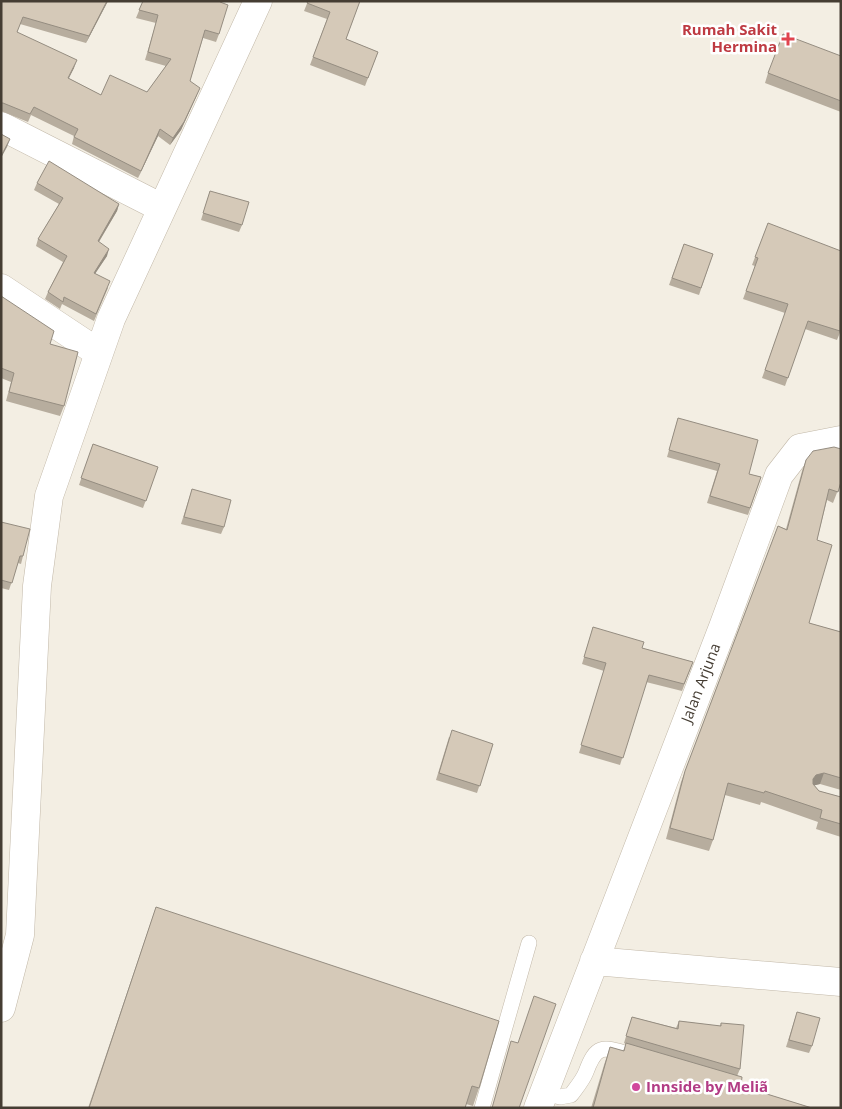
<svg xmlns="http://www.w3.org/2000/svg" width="842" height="1109" viewBox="0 0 842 1109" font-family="'Open Sans',sans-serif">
	<rect width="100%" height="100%" fill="#f3eee3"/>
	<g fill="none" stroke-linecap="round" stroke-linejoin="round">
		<g stroke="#c2b8a8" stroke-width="16">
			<path id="lane" d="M544,1093l16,4 11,-2c5,-7 12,-15 15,-23 10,-27 16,-26 42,-18
				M482,1108l47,-165"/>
		</g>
		<g stroke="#c2b8a8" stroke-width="29">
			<path id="street" d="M1,126l161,82
				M1,288l98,65
				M594,961l247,21
				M1,1008l19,-73 17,-349 12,-90 62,-177 147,-318
				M538,1108l185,-481 56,-152 21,-27 41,-8"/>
		</g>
		<use href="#lane" stroke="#fff" stroke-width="15"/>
		<use href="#street" stroke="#fff" stroke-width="28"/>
	</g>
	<path fill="#b7ad9e" d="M1,1h107l-22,42 -66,-19 -3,8 57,36 -6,10 33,17 46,-3 19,-26 -21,-6 11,-37 -20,-5 7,-17 76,33 -3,8 -13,-4 -13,43 7,14 -16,35 -11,15 -12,-9 -20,42 -66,-34 2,-8 -43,-21 -3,7 -27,-11z
		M308,1h52l-14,38 32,13 -13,34 -55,-21 17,-46 -23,-8z
		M841,56v56l-76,-29 3,-10z
		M37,183l82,21 -2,7 -18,31 8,14 -12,17 13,15 -14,33 -32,-17 -2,5 -15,-10 3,-7 15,-30 -27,-16 2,-7 21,-35 -25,-14z
		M210,191l32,34 -3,7 -38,-12z
		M768,223l73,107 -4,10 -32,-11 -20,57 -23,-8 23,-65 -42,-14 12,-33 -3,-1z
		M684,244l29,10 -14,41 -30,-10z
		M1,296l49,48 14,62 -4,10 -54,-15 5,-19 -10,-4z
		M678,418l71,56 12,3 -13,38 -41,-12 10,-32 -50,-14z
		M93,444l65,23 -15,41 -64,-23z
		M806,460l35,22 -8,21 -6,-3 -10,40 -8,83 32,9v158l-21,-6 -6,1 5,6 22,6v40l-25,-8 2,-7 -57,-20 -1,3 -35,-10 -12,45 -4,11 -43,-12 15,-57 97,-256 8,3 16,-58z
		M192,489l32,38 -3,7 -40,-10z
		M1,522l22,34 -2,8 -3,-1 -9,27 -8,-2z
		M593,627l49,21 51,14 -11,29 -36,-9 -26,83 -41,-12 25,-82 -22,-7z
		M449,737l44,7 -16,49 -41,-13z
		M156,907l323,181 -6,18 -7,-2 -1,4h-377z
		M797,1012l15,34 -3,7 -23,-6z
		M632,1017l44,11 3,-7 41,5 1,-3 19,46 -3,7 4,10 71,22h-221l13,-43 6,-18 13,4 3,-7 -2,-1z"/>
	<path fill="#958d81" d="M107,1h1l-22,42 3,-7z
		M77,60l-3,8 -9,18 3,-8z
		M200,88l-19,42 -11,15 3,-7z
		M160,129l-2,7 -20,42 3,-7z
		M10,139l-3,8 -6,11v-2z
		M119,204l-2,7 -22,37 3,-7z
		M109,249l-2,7 -16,24 3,-7z
		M824,773l-4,11 -8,2 1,-7 3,-4z"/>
	<path fill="#d5c9b8" stroke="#958d81" d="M1,1h106l-18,35 -66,-19 -6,15 60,28 -9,18 33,17 9,-20 37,17 24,-33 -23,-7 10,-37 -19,-5 4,-9h77v1l8,3 -9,29 -14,-4 -15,51 10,7 -16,34 -11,16 -13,-9 -19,42 -67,-34 4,-8 -44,-22 -4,7 -27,-11h-2z
		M308,1h52l-14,38 32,13 -10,26 -55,-21 17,-45 -23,-9z
		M783,34l58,22v45l-73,-28z
		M1,134l9,5 -9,17z
		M49,161l70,43 -21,37 11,8 -15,24 16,8 -14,33 -32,-17 -1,5 -15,-10 19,-36 -29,-17 25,-41 -26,-15z
		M210,191l39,11 -7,23 -39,-12z
		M768,223l73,28 -1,80 -32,-10 -20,57 -23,-8 23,-66 -42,-13 12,-33 -3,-1z
		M684,244l29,10 -12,34 -29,-10z
		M1,296l53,35 -4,13 28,8 -14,54 -55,-14 5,-19 -13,-5z
		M678,418l80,22 -9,34 12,3 -11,31 -40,-12 10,-32 -51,-14z
		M93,444l65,23 -12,34 -65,-23z
		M834,447l7,2v33l-3,10 -9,-3 -12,51 15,5 -23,78 32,9v146l-17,-5 -8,2 -3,4v5l6,7 22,6v27l-21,-6 2,-8 -57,-19 -1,2 -36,-10 -15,57 -43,-12 15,-57 93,-245 9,4 19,-70 7,-9z
		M192,489l39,11 -7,27 -40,-10z
		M1,522l29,7 -7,27h-3l-8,27 -11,-3z
		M593,627l51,15 -2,6 51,14 -9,22 -35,-9 -26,83 -42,-13 25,-82 -22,-6z
		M452,730l41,14 -13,42 -41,-13z
		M156,907l343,114 -20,67 -7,-2 -7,22h-376z
		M534,996l22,8 -37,104h-27l19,-67 7,2z
		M797,1012l23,6 -8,28 -23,-6z
		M632,1017l46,12 1,-8 42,5v-3l23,2 -4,44 -114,-33z
		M626,1043l116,34 -1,9 71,22h-219l17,-61 14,4z"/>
	<path fill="#e0444e" stroke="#fff" stroke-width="2" d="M785.5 31.5h5v5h5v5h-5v5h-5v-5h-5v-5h5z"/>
	<circle fill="#d1479c" stroke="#fff" stroke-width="2" cx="636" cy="1087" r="5"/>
	<g text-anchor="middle" stroke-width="5" stroke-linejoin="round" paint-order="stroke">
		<g font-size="15" font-weight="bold" fill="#be3a42" stroke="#fff" text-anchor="end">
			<text x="777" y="35">Rumah Sakit<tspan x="777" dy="17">Hermina</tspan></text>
		</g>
		<g font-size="15" fill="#453d33" stroke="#fff">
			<text transform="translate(701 683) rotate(-69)" y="5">Jalan Arjuna</text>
		</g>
		<g font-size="15" font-weight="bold" fill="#b23c85" stroke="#fff" text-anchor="start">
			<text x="646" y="1092">Innside by Meliã</text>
		</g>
	</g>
	<rect width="842" height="1109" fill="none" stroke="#453d33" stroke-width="5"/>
</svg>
